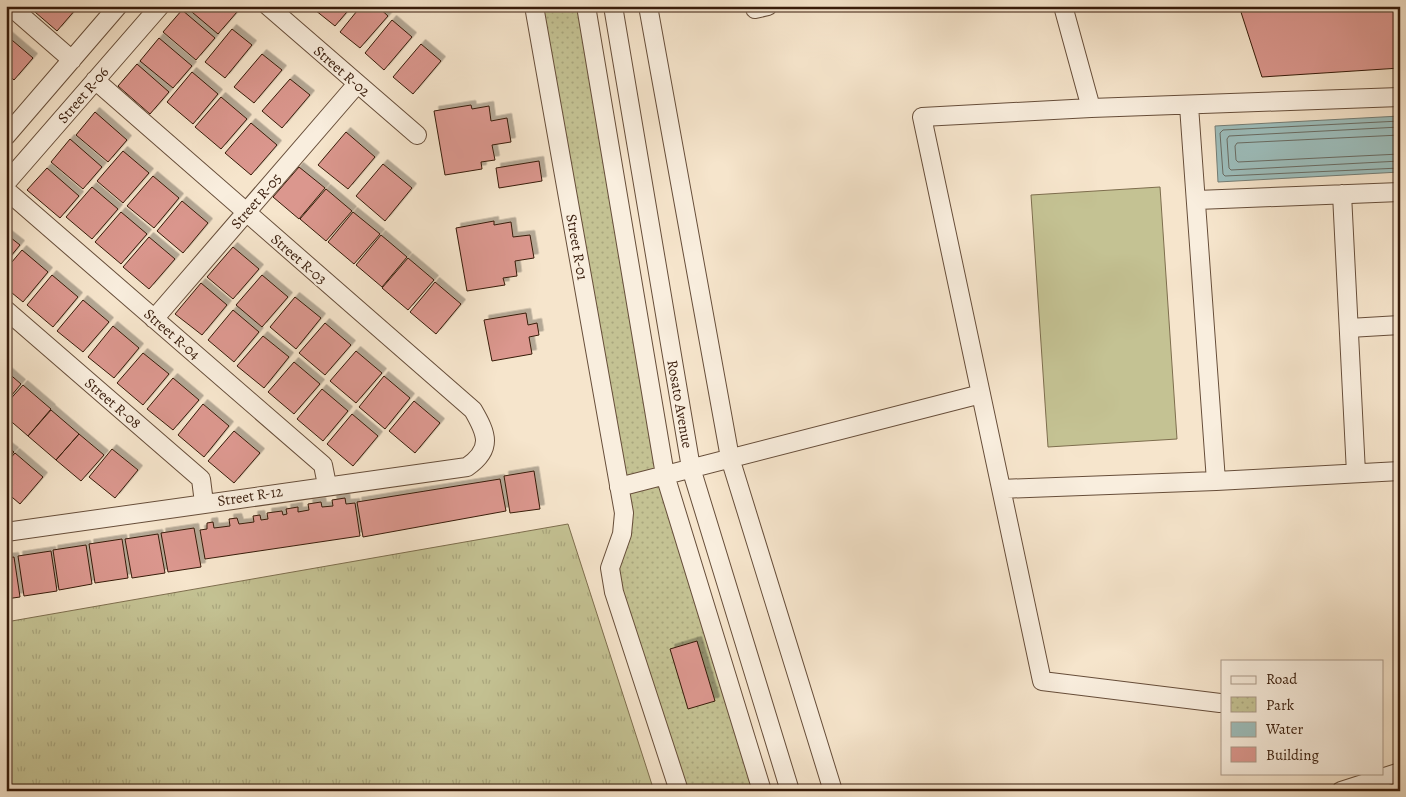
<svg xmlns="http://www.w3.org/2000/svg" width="1406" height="797" viewBox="0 0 1406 797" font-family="Alegreya,serif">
	<defs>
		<pattern id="grass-tufts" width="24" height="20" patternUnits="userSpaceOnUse" patternTransform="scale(1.25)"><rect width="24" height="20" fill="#c4c293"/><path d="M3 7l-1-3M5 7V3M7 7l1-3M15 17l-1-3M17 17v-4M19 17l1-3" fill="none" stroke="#a9a67d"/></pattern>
		<pattern id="park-dots" width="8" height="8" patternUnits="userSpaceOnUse" patternTransform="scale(1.25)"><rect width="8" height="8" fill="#c4c293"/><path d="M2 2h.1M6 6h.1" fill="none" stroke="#a9a67d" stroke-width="1.8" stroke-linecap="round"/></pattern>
		<filter id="shadow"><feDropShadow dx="4.5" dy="-4.5" stdDeviation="0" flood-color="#0004"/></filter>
	</defs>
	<rect width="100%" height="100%" fill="#f6e5cc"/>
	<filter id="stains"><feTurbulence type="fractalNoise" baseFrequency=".004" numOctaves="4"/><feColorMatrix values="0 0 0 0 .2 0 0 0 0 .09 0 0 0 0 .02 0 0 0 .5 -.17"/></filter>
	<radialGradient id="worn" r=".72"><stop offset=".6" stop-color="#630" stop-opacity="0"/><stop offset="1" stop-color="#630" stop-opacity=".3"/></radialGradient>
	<path fill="url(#grass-tufts)" stroke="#7e6e4e" d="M568,524l86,267h-648v-169z"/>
	<path fill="url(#park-dots)" stroke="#7e6e4e" d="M534,6h52l79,469 97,316h-83l-65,-199 8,-58z"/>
	<path fill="#c4c293" stroke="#7e6e4e" d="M1160,187l17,252 -129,8 -17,-252z"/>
	<path fill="#9dbebc" stroke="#747d75" d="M1400,116v56l-182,10 -3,-56z"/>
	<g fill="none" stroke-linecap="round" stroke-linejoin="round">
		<path stroke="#6a6c63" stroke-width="1" d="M1400,121l-177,9 -3,3 3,41 2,2 175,-8
			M1400,127l-171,9 -2,3 2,29 2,2 169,-9
			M1400,135l-163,8 -2,3 1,14 2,2 162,-8"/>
	</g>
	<path fill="#db978e" stroke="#371b0a" filter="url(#shadow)" d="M28,6h45l3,3 -19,22z
		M230,6l7,6 -19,22 -32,-27z
		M318,6h34l-17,20 -20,-16z
		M361,6h16l11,10 -28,32 -20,-16z
		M1239,6h161v62l-138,9z
		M182,10l33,28 -19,22 -33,-28z
		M392,20l20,17 -28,33 -19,-17z
		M232,29l20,16 -27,33 -20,-16z
		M6,35l27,23 -19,22 -8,-7z
		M159,38l33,28 -19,22 -33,-27z
		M421,44l20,17 -28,33 -20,-17z
		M262,54l20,16 -28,33 -20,-16z
		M137,64l32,28 -19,22 -32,-28z
		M192,72l26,22 -25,30 -26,-22z
		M290,79l20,16 -28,33 -20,-17z
		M221,97l26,22 -26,30 -26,-22z
		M471,105l1,4 17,-3 2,15 16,-3 4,24 -19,3 3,15 -14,2 1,7 -37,6 -11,-64z
		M95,112l32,28 -19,22 -32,-27z
		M251,123l26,22 -26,30 -26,-22z
		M346,132l29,25 -27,32 -30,-24z
		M70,139l32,28 -19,22 -32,-27z
		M123,151l26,22 -26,30 -26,-22z
		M539,161l3,20 -43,7 -3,-20z
		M383,164l29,24 -27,33 -29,-25z
		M299,167l26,21 -26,31 -26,-22z
		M47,168l32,28 -19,22 -33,-28z
		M153,176l26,22 -25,30 -27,-22z
		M92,187l26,22 -26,30 -26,-22z
		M326,189l26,22 -26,30 -26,-22z
		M182,201l26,22 -25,30 -26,-22z
		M121,212l26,22 -26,30 -26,-22z
		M353,212l27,22 -26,30 -26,-22z
		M494,221v4l17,-3 2,15 17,-2 4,23 -19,3 2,15 -14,2 2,7 -38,6 -11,-63z
		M6,234l14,11 -14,17z
		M381,235l26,22 -25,30 -26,-22z
		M149,237l26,22 -26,30 -26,-22z
		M233,247l26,22 -26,30 -26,-22z
		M22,250l26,22 -25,30 -17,-14v-19z
		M408,258l26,22 -26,30 -26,-22z
		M52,275l26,22 -25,30 -26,-22z
		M262,275l26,22 -26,30 -26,-22z
		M435,282l26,22 -25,30 -26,-22z
		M201,283l26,22 -25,30 -27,-21z
		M295,297l26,21 -25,31 -26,-22z
		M83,300l26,22 -26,30 -26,-21z
		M233,310l26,22 -25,30 -26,-22z
		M526,313l2,12 9,-2 2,12 -10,2 3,17 -40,7 -8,-41z
		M325,323l26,22 -26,30 -26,-22z
		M113,326l26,22 -25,30 -26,-21z
		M263,336l26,21 -25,31 -27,-22z
		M356,351l26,22 -26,30 -26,-22z
		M143,353l26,21 -26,31 -26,-22z
		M294,362l26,22 -26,30 -26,-22z
		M6,371l15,13 -15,18z
		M384,376l26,22 -25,31 -26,-22z
		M173,378l26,22 -26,30 -26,-21z
		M23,385l28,24 -23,27 -22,-19v-13z
		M322,389l26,22 -25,30 -26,-22z
		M414,401l26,22 -25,30 -26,-22z
		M203,404l26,22 -25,31 -26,-22z
		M51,410l28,24 -23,26 -28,-24z
		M352,414l26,22 -25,30 -26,-22z
		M234,431l26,22 -26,30 -26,-22z
		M79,434l25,21 -23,26 -25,-21z
		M6,446l8,6 -8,9z
		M112,449l26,21 -23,28 -26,-21z
		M15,453l28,24 -23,27 -14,-12v-29z
		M534,471l6,38 -30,4 -6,-37z
		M500,479l6,32 -143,26 -6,-35z
		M345,498l1,6 9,-1 5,33 -155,23 -5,-29 7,-1v-6l6,-1 1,6 16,-2 -1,-7 8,-1 2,6 15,-2 -1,-6 7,-1 1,5 7,-1 -1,-6 15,-2 1,4 4,-1 -1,-5 12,-2v5l11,-2 -1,-6 13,-2 1,5 11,-1 -1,-6z
		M194,528l7,39 -33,5 -7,-39z
		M158,534l7,39 -33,5 -7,-39z
		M122,539l6,39 -33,5 -6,-39z
		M86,545l6,39 -33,6 -6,-40z
		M51,551l6,40 -33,5 -6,-40z
		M14,557l6,40 -14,2v-41z
		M697,641l18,60 -27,8 -18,-60z"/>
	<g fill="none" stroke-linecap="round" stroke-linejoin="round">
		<g stroke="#674e3a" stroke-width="20">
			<path id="minor" d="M10,6l62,54
				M268,6l149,129
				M534,6l90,507 -2,21 -12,34 4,24 65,199
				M586,6l79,469 97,316
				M613,6l78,462 99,323
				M648,6l82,452 103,333
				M1063,6l28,102
				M755,9l13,-3
				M1189,106l27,375 184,-10
				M6,136l112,-130
				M6,183l154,-177
				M6,190l317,275 4,20
				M1342,194l14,279
				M1197,200l203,-8
				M6,310l195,169 3,24
				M154,319l203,-235
				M1349,328l51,-3
				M619,487l362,-93
				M1001,489l215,-8
				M6,532l461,-65c26,-18 20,-33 6,-57l-378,-330
				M1220,703l-178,-22 -120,-564 169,-9 309,-11
				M1341,791l59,-19"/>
		</g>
		<use href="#minor" stroke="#f9eede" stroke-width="18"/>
	</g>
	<g text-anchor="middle" stroke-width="4.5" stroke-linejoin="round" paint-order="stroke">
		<g font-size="15" fill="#371b0a" stroke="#f9eede">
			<text transform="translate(342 71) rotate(41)" y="5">Street R-02</text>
			<text transform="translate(83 95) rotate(-49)" y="5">Street R-06</text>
			<text transform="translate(256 201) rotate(-49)" y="5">Street R-05</text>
			<text transform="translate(577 247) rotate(80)" y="5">Street R-01</text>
			<text transform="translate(299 259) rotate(41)" y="5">Street R-03</text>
			<text transform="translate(172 334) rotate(41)" y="5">Street R-04</text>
			<text transform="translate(113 403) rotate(41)" y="5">Street R-08</text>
			<text transform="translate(680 404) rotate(80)" y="5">Rosato Avenue</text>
			<text transform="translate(250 496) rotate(-9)" y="5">Street R-12</text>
		</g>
	</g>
	<rect width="1406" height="797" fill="none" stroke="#f6e5cc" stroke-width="25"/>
	<rect x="8" y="8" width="1391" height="782" fill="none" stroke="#371b0a" stroke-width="2.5"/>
	<rect x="12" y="12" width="1381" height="772" fill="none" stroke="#371b0a"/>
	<rect x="1221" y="660" width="162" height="115" fill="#f9eede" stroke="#ab9a89"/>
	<rect x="1231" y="676" width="25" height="8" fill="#f9eede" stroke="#ab9a89"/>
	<text x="1266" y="684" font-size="15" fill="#371b0a">Road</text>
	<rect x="1231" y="697" width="25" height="15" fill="url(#park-dots)" stroke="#ab9a89"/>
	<text x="1266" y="710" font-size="15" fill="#371b0a">Park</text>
	<rect x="1231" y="722" width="25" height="15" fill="#9dbebc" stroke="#ab9a89"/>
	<text x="1266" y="734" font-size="15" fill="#371b0a">Water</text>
	<rect x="1231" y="747" width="25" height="15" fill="#db978e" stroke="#ab9a89"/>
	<text x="1266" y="760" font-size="15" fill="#371b0a">Building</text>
	<rect width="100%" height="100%" filter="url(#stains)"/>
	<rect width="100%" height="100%" fill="url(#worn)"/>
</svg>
